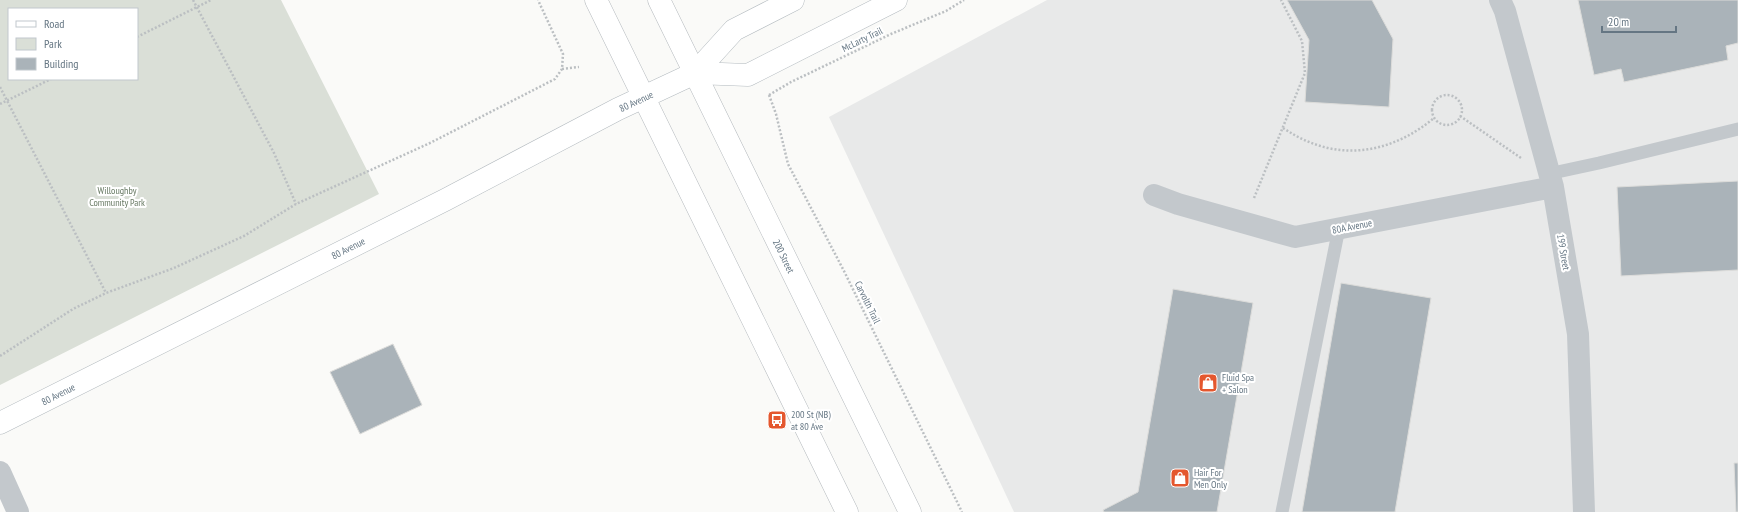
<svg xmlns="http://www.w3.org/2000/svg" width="1738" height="512" viewBox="0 0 1738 512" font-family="'PT Sans Narrow',sans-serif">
	<rect width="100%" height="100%" fill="#fafaf8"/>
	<path fill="#e8e9e9" d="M1047,0h691v512h-724l-185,-395z"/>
	<path fill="#dadfd7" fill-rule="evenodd" d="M0,0h281l98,194 -379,191zM9,9h128v70h-128z"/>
	<path fill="#aab3b9" stroke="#dcdcda" d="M1287,0h85l21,39 -4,68 -84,-5 4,-62z
		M1578,0h160v43l-12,3 2,14 -104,22 -3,-13 -27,6z
		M1738,181v89l-117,6 -4,-89z
		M1341,283l90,15 -36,214h-93z
		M1173,289l80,14 -36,209h-113l-1,-2 35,-18z
		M393,344l29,61 -62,29 -30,-62z
		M1734,463h4v49h-2z"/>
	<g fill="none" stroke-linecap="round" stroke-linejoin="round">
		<g stroke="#b3babf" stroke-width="23">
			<path id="secondary" d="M695,73l53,2 148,-75
				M0,423l445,-223 173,-91 77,-36 39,-43 59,-30"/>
		</g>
		<g stroke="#b5babe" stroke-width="23">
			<path id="primary" d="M596,0l251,512
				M659,0l251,512"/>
		</g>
		<path stroke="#bbbfc2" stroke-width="2.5" stroke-dasharray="2 2" stroke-linecap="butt" d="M193,0l81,153 22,51
			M137,37l74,-37
			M562,69l17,-2
			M0,87l106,206
			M769,95l7,19 12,50 56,107 118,241
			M769,95l22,-13 100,-48 55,-23 18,-11
			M1432 110a15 15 0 1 1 30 0a15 15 0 1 1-30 0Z
			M0,104l51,-25
			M1460,116l61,42
			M1283,128c8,5 16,10 24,13 45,20 91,7 127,-23
			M1254,198l51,-125 -3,-32 -21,-41
			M0,356l73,-47 33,-16 68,-25 70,-32 52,-32 134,-61 125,-64 7,-10 1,-15 -25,-54"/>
		<path stroke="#c3c8cc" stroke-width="13" d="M1548,174l51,-11 139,-34
			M1282,512l57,-284"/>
		<path stroke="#c3c8cc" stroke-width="22" d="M1500,0l5,11 48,176 25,147 6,178
			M1154,195l24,9 117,33 258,-50
			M0,472l18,40"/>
		<use href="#secondary" stroke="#fff" stroke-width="22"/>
		<use href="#primary" stroke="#fff" stroke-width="22"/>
	</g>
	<defs>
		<g id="shop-square" transform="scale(1)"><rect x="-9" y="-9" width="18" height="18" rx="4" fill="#e4572e" stroke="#fff"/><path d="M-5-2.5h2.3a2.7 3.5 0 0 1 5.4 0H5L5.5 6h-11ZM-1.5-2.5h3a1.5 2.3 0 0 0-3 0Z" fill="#fff"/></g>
		<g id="bus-square" transform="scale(1)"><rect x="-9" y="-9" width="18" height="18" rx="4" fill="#e4572e" stroke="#fff"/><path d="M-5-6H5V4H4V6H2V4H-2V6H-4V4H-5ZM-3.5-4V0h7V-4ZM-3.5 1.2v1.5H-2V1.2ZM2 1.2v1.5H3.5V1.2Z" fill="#fff"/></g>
	</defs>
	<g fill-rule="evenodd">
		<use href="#shop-square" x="1208" y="383"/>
		<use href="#bus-square" x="777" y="420"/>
		<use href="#shop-square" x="1180" y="478"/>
	</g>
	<g text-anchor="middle" stroke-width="4" stroke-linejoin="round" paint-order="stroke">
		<g font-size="10" fill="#657683" stroke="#fff">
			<text transform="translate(862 39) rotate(-26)" y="4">McLarty Trail</text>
			<text transform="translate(636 101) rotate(-25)" y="4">80 Avenue</text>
			<text transform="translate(1352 226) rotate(-11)" y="4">80A Avenue</text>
			<text transform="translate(348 248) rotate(-27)" y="4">80 Avenue</text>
			<text transform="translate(1564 252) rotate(80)" y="4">199 Street</text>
			<text transform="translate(784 256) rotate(64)" y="4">200 Street</text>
			<text transform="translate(868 302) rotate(64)" y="4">Carvolth Trail</text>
			<text transform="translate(58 394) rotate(-27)" y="4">80 Avenue</text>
		</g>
		<g font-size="10" fill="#687a64" stroke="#fff">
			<text x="117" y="194">Willoughby<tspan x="117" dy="12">Community Park</tspan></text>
		</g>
		<g font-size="10" fill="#657683" stroke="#fff" text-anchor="start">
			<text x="1222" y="381">Fluid Spa<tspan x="1222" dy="12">+ Salon</tspan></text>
			<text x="791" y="418">200 St (NB)<tspan x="791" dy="12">at 80 Ave</tspan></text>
			<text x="1194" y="476">Hair For<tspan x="1194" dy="12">Men Only</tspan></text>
		</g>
	</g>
	<rect x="8" y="8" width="130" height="72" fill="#ffffff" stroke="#c1c8cd"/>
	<rect x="16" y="21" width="20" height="6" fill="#ffffff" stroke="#c1c8cd"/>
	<text x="44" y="28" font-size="12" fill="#657683">Road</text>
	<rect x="16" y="38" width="20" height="12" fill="#dadfd7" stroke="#c1c8cd"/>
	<text x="44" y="48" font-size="12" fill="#657683">Park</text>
	<rect x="16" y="58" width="20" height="12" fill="#aab3b9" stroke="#c1c8cd"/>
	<text x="44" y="68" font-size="12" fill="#657683">Building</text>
	<path d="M1602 26v6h74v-6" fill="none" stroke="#657683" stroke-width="2"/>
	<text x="1608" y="26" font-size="12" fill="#657683" stroke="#ffffff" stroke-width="3" paint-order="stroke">20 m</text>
</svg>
